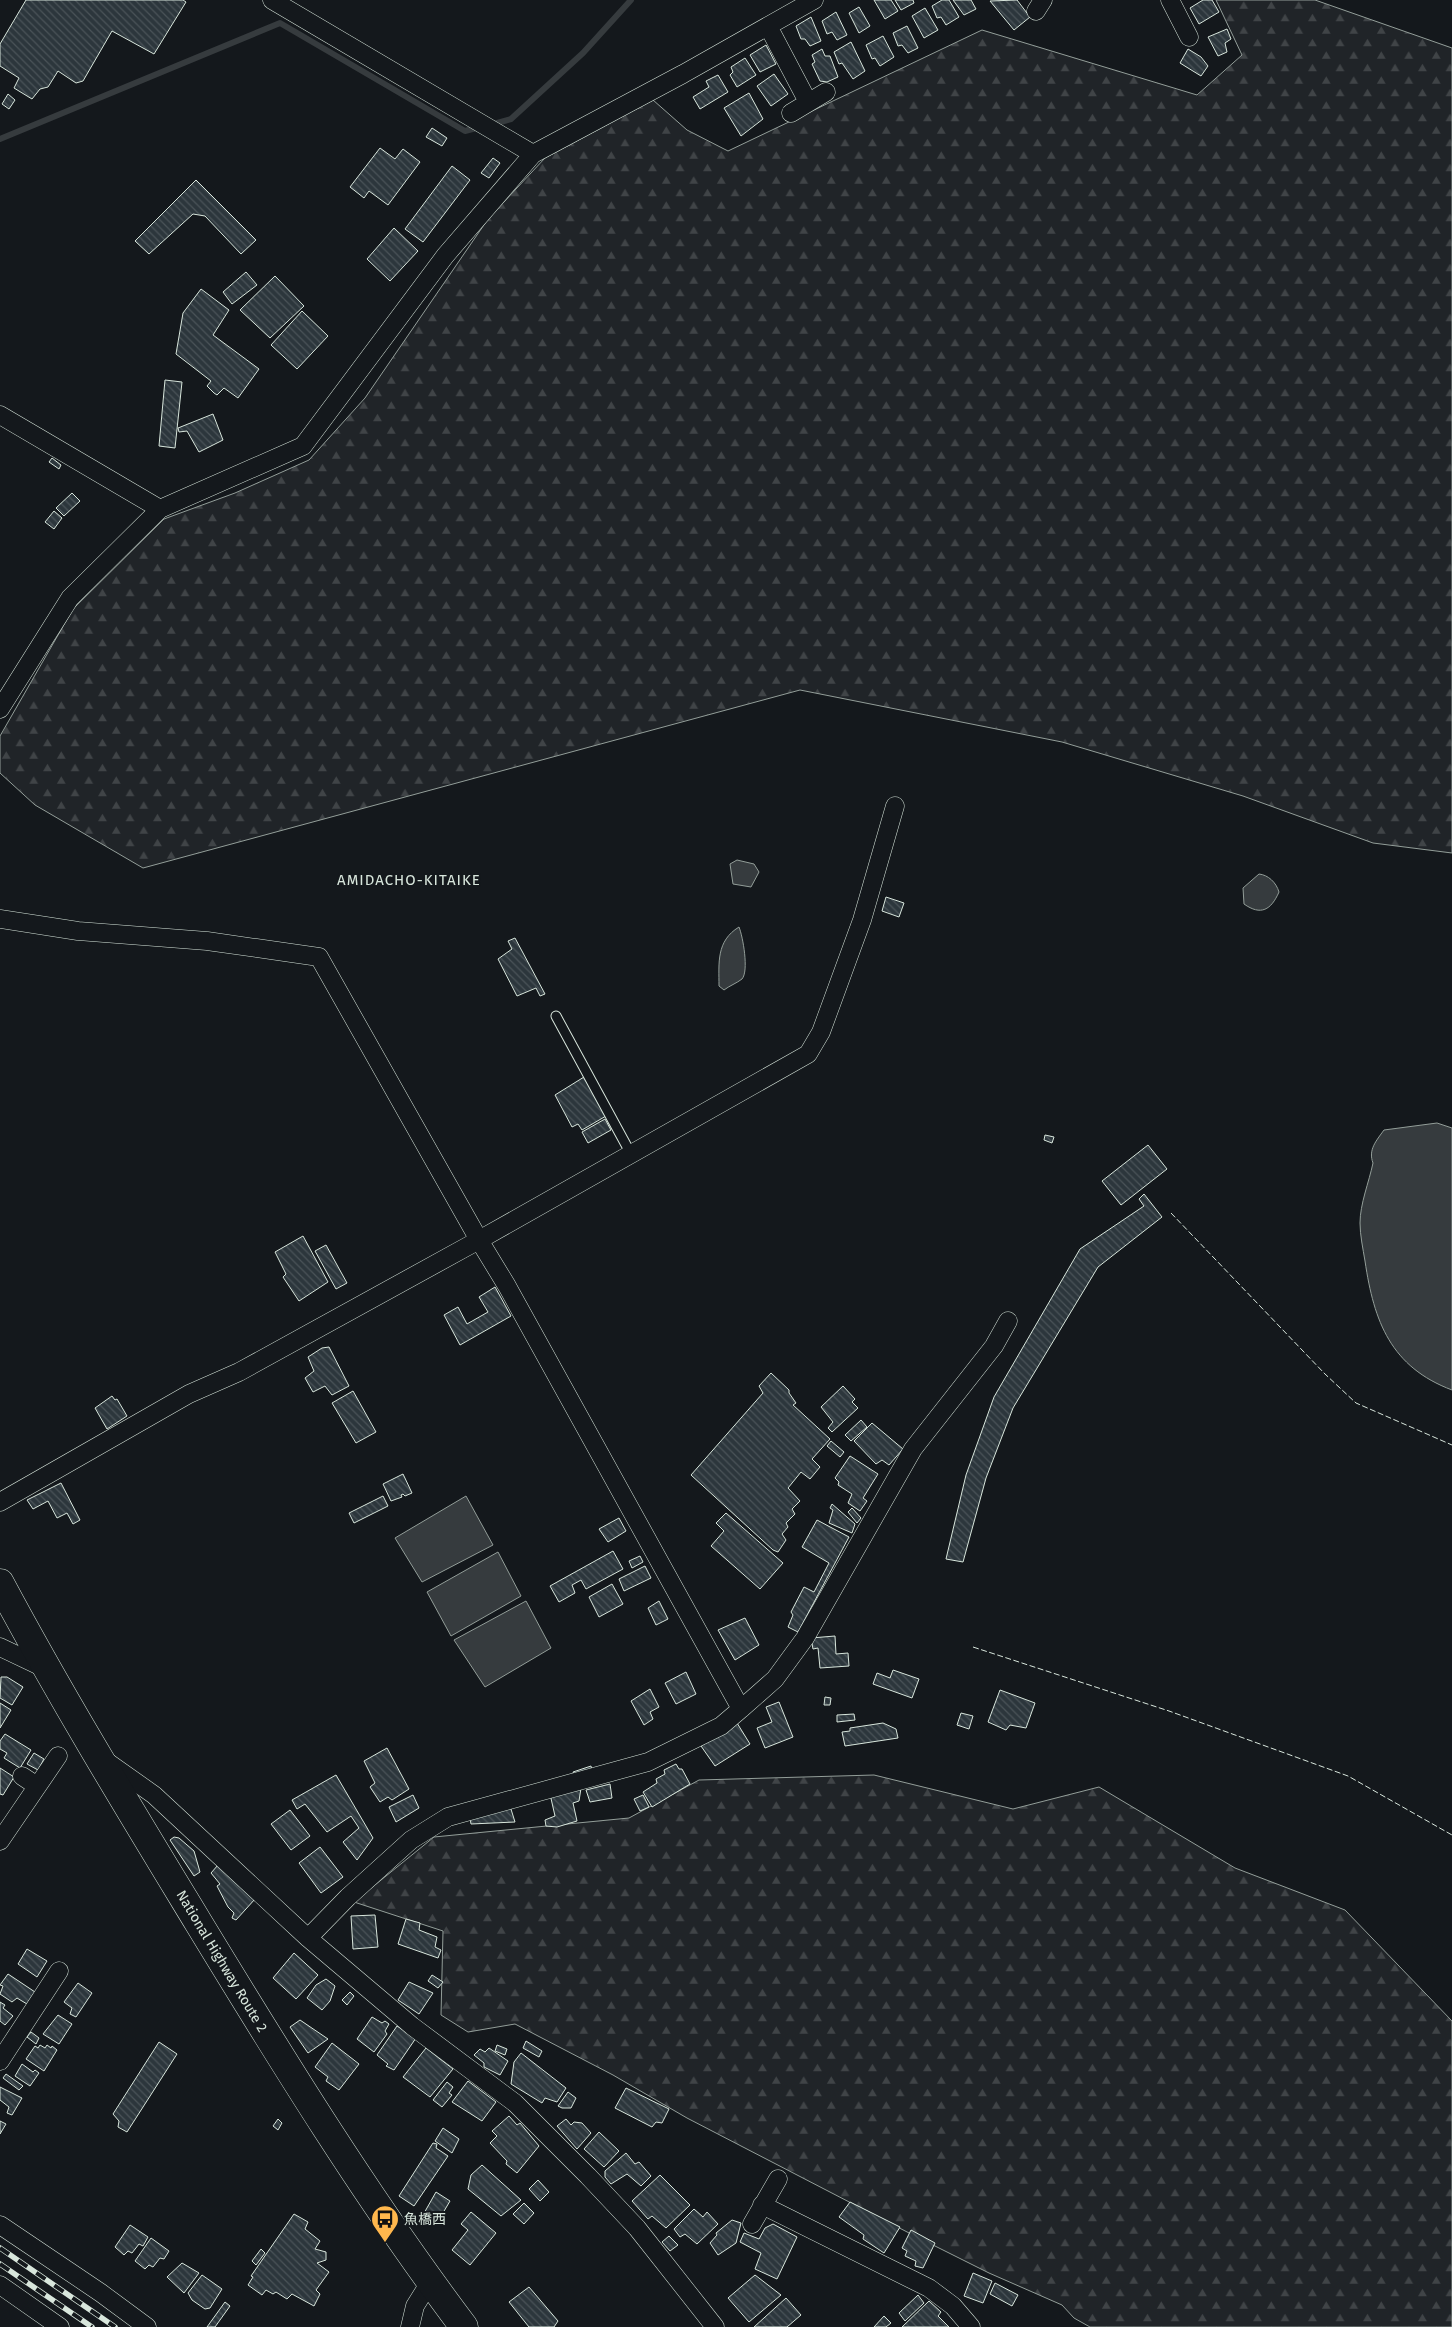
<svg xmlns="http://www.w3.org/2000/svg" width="1452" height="2327" viewBox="0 0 1452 2327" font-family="'Fira Sans','Noto Sans JP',sans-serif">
	<defs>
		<pattern id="forest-firs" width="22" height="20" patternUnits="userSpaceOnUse" patternTransform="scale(1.25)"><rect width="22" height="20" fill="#202428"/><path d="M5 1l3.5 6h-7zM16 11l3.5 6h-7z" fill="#404447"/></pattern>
		<pattern id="building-back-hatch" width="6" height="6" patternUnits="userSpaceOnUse" patternTransform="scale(1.25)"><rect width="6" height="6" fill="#2c363c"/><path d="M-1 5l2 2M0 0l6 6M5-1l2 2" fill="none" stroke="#4a5358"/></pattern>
	</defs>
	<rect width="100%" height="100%" fill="#14181c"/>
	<path fill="url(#forest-firs)" stroke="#939e99" d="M1216,0h99l137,48v805l-79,-10 -130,-47 -181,-54 -262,-52 -657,178 -108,-63 -35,-32v-37l73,-127 91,-90 71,-26 74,-33 56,-62 123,-179 57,-61 108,-58 34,30 41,21 254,-121 215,65 45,-40z
		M874,1775l139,34 86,-22 136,81 110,42 107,111v306h-362l-16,-9 -12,-13 -73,-32 -78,-39 -224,-116 -74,-43 -98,-51 -47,8 -27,-17 2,-84 -89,-29 80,-65 195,-19 70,-38z"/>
	<path fill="#363b3e" stroke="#939e99" d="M737,860l17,4 5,8 -8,15 -18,-3 -3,-20z
		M1259,874c9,1 17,8 20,18 -8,18 -18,24 -35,12l-1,-16z
		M739,927c4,10 10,44 3,52 -5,4 -13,7 -18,11l-5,-4c0,-23 -3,-45 20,-59z
		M1437,1123l15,5v262c-61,-23 -78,-68 -87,-129 -2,-12 -5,-26 -5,-38 0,-19 9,-41 13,-60 -5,-13 3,-22 11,-33z
		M466,1496l27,49 -71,37 -27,-44z
		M498,1552l23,44 -70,40 -24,-44z
		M526,1601l25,47 -66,39 -31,-47z"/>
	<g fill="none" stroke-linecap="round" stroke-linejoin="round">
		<path stroke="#363b3e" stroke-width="6" d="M490,125l21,-6 72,-66 48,-53
			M0,139l280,-116 185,108 15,-4"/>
	</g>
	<path fill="url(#building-back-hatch)" stroke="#d8e6dc" d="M26,0h157l3,2 -32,52 -42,-23 -29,50 -7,2 -18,-12 -10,16 -8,2 -8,10 -18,-11 5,-10 -19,-12v-22z
		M874,0h17l7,11 -13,8z
		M895,0h18l1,3 -13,7z
		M942,0h7l10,17 -13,8 -5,-8 -4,1 -5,-12z
		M953,0h18l5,9 -12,6z
		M1017,0l13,17 -16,13 -24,-29z
		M1203,0h9l7,12 -20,12 -9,-16z
		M859,7l11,19 -11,7 -10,-20z
		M925,8l13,22 -14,8 -12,-22z
		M836,12l11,23 -10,5 -5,-8 -5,2 -5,-13z
		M811,17l10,24 -11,5 -5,-7h-4l-5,-13z
		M907,26l11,22 -10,5 -6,-8 -4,1 -5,-13z
		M1227,29l4,10 -6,4 2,9 -9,4 -10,-19z
		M883,36l11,21 -14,9 -5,-8 -3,1 -6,-14z
		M851,42l14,29 -12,8 -11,-16 -3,1 -5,-12z
		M766,45l10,19 -16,8 -10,-17z
		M822,49l3,7h5l8,21 -11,5 -7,-1 -8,-17 3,-2 -3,-7z
		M1188,49l13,8 7,9 -7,10 -21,-13z
		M745,58l11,17 -19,12 -7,-12 3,-3 -2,-5z
		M774,74l14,20 -17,12 -14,-20z
		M718,75l10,17 -28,17 -7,-12 16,-10 -3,-6z
		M749,93l14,26 -22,17 -17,-28z
		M8,94l7,6 -6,9 -7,-5z
		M432,128l15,10 -5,8 -16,-9z
		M380,148l15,11 8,-10 17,13 -32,43 -19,-14 -5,7 -14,-11z
		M493,158l7,5 -11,15 -8,-5z
		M452,166l18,14 -47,62 -18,-13z
		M196,180l60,60 -15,14 -36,-38 -12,-2 -44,40 -14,-13z
		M394,228l24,23 -28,30 -23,-22z
		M246,272l11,13 -25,19 -9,-12z
		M275,276l29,30 -34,32 -30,-28z
		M201,289l28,21 -16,25 46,34 -21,29 -14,-10 -7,7 -3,-2 -7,-7 4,-5 -35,-27 7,-41z
		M302,311l26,25 -31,33 -26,-24z
		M165,380l17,2 -7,66 -16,-2z
		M213,414l10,26 -24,12 -12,-21 -8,1 -1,-4z
		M52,458l9,7 -2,4 -10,-7z
		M72,493l8,8 -16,15 -8,-8z
		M54,511l8,7 -8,11 -9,-7z
		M886,897l18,6 -5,14 -17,-6z
		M515,938l30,56 -5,2 -4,-8 -19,8 -19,-37 14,-10 -4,-8z
		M584,1077l22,39 -24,14 -4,-6 -6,3 -17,-32z
		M605,1119l6,11 -23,13 -6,-11z
		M1045,1135l9,2 -2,6 -8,-3z
		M1148,1145l19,24 -46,36 -19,-24z
		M1144,1194l18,23 -64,50 -85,141 -27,70 -23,84 -17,-3 20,-84 28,-78 86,-148 64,-43 -5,-7z
		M303,1236l25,46 -29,19 -16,-24 3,-3 -11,-22z
		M326,1245l21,38 -11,6 -21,-38z
		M495,1287l16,29 -51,29 -16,-30 14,-8 9,17 21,-12 -9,-15z
		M329,1347l20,39 -17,9 -7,-9 -12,6 -8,-14 9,-7 -6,-14 14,-9z
		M771,1373l18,17v3l7,10 -3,2 37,34 -18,20 8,8 -10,12 -9,-7 -13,16 12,13 -8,8 3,5 -9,9 2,4 -6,7 4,6 -8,12 -5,-2 -82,-75 72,-82 -4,-7z
		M843,1386l12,13 -3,3 6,6 -26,24 -4,-4 5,-6 -12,-15z
		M353,1391l23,41 -20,11 -24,-40z
		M112,1396l3,4 2,-1 10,17 -20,13 -12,-21z
		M861,1420l6,7 -16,14 -6,-6z
		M872,1423l31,26 -14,16 -7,-5 -6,4 -22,-23z
		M831,1441l13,11 -4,5 -13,-11z
		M850,1456l28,18 -15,24 4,3 -7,10 -12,-8 4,-9 -14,-9 1,-3 -4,-4z
		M403,1474l9,19 -7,3 -2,-2 -2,1 1,2 -11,4 -8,-17z
		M61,1483l19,37 -7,4 -6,-11 -10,5 -9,-17 -15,8 -6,-9z
		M383,1496l5,10 -34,17 -5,-10z
		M832,1504l23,20 -3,9 -23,-10 4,-13 -3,-2z
		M852,1508l9,10 -4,5 -9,-11z
		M726,1513l57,50 -23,26 -49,-43 13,-15 -8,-8z
		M619,1518l7,13 -18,11 -9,-13z
		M817,1520l32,17 -51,95 -10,-5 5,-12 -2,-3 13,-25 10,5 15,-29 -27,-16z
		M613,1551l10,18 -37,20 -5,-9 -9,5 3,8 -16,9 -9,-16z
		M640,1556l3,6 -11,6 -3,-7z
		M645,1566l6,12 -27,13 -5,-12z
		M612,1584l11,20 -24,13 -10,-20z
		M659,1601l9,18 -12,6 -8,-17z
		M745,1618l14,27 -24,15 -17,-30z
		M835,1636l1,18 12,-1 1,13 -29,2 -2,-20 -5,1 -2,-11z
		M893,1670l26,9 -7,19 -39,-14 4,-11 13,5z
		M686,1672l10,22 -20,10 -11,-21z
		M1,1677h6l16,10 -11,18 -12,-7z
		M650,1689l9,18 -9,5 3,7 -9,6 -13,-24z
		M1000,1690l35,13 -9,25 -16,-3 -4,5 -18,-8z
		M825,1697l6,1 -1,7h-6z
		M779,1702l14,35 -28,11 -8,-20 15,-6 -6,-15z
		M0,1703l11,7 -11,18z
		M961,1713l12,3 -4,13 -12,-4z
		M854,1714l1,6 -18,2v-7z
		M737,1723l13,21 -35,22 -14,-20z
		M883,1723l13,6 2,9 -53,8 -3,-14 8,-1v-3z
		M5,1734l26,16 -11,18 -16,-10 3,-5 -7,-4v-8z
		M387,1748l22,41 -17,11 -4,-3 -8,5 -10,-15 5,-4 -11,-22z
		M34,1753l10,6 -6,11 -11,-6z
		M676,1764l3,5h3l8,15 -38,23 -9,-15 14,-9 -1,-4 9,-5 -1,-4z
		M591,1766l1,5 -18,4 -1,-3z
		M0,1768l14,9 -11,18 -3,-1z
		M336,1775l37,63 -16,22 -14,-18 16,-14 -8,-12 -24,16 -22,-28 -8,5 -5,-9z
		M610,1784l2,14 -22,4 -4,-12z
		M581,1788l-2,13 -6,2 4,18 -20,6 -11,-1 -1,-6 10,-4 -5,-22z
		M413,1795l6,13 -23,14 -7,-15z
		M643,1795l6,12 -9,4 -6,-12z
		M510,1806l5,16 -44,2 -1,-6z
		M290,1810l20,26 -19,14 -20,-26z
		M174,1837l5,1 15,13 6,21 -6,4 -24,-36z
		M320,1847l23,30 -22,16 -22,-30z
		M218,1865l37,34 -19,21 -4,-2 2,-5 -6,-6 -11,-21 3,-2 -9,-11z
		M375,1915l3,32 -25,2 -2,-33z
		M406,1919l14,4 -1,7 18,7 -2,10 6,3 -3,8 -40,-14z
		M27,1949l20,12 -10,16 -19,-13z
		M294,1953l24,22 -22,24 -23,-21z
		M8,1974l27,18 -8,12 -10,-6 -5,4 -12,-8 3,-8 -3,-1z
		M432,1975l11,7 -5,6 -10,-7z
		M326,1979l9,7 -5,15 -8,9 -15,-12 9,-13z
		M409,1982l24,11 -14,21 -21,-14z
		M78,1983l14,10 -16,24 -6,-3 2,-6 -8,-6z
		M350,1992l4,4 -7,9 -5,-5z
		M0,2002l5,3 -2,3 10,8 -8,9 -5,-4z
		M58,2015l14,9 -13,20 -16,-10z
		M372,2017l10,6 3,-2 4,3 -4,7 2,3 -13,18 -17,-13z
		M300,2020l28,19 -20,14 -18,-26z
		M397,2026l19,12 -22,32 -8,-4 2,-2 -11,-9z
		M31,2032l8,6 -3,6 -9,-7z
		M526,2041l16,10 -3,6 -16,-9z
		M159,2042l18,12 -50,78 -9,-5 1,-6 -6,-7z
		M332,2043l27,21 -20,26 -13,-9 2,-4 -13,-10z
		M40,2045l5,3 2,-3 4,3 1,-2 5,4 -13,21 -18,-12 9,-13 3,2z
		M497,2045l10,4 -2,6 -10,-4z
		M426,2048l27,21 -23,28 -27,-20z
		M489,2048l19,13 -8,14 -16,-8v-4l-10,-8 6,-6 5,3z
		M521,2053l45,35 -9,14 -12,-4 -3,5 -31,-19 3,-22z
		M22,2064l11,8 2,-2 4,3 -9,13 -15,-10z
		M6,2074l17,12 -4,4 -16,-12z
		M468,2081l28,21 -14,19 -30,-19z
		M447,2082l6,5 -4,6 3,2 -10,12 -9,-7z
		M0,2087l22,11 -10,17 -5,-2 2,-6 -9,-7z
		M626,2088l43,21 -7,14 -6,-1 -4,5 -37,-19z
		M568,2092l8,6 -5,10h-9l-4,-2z
		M509,2116l8,9 3,-2 19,23 -22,27 -11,-9 1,-3 -17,-18 7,-7 -5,-5z
		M278,2119l4,4 -4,7 -5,-4z
		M566,2119l5,6 3,-3 8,1 9,10 -14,16 -20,-23z
		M0,2121l6,3 -6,10z
		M443,2128l16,11 -7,14 -17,-12z
		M599,2132l20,19 -15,16 -20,-18z
		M433,2143l4,1 -1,4 12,8 -34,50 -15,-10z
		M626,2153l9,11 4,-2 12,14 -10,10 -14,-12 -16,10 -6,-7v-6z
		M482,2165l39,35 -20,16 -33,-27 3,-14z
		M660,2175l30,30 -24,23 -14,-12 -4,3 -16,-18z
		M538,2180l11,12 -9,9 -11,-12z
		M436,2192l14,9 -13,22 -14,-8z
		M850,2202l50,25 -16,26 -21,-14 1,-4 -25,-18z
		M524,2203l10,10 -10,11 -11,-10z
		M694,2209l9,8 4,-5 11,12 -21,20 -12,-10 -5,3 -6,-8z
		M471,2212l25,21 -26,32 -18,-15 16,-20 -7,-6z
		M294,2214l14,8 -3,7 15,12 -5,8 11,3v8l-9,3 12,9 -13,18 4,4 -6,12 -22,-12 -5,5 -11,-7 -3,2 -7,-4 -4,5 -14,-10 5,-8 -2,-1z
		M732,2220l9,3 -5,20 -18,12 -8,-12 7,-8 -1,-2z
		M773,2224l24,13 -20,42 -22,-10 6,-16 -21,-11 4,-9 15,6 6,-11z
		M130,2225l18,12 -5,9 -4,-2 -7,9 -4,-2 -4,4 -9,-8z
		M911,2230l24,13 -12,25 -8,-2 1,-5 -11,-5 2,-5 -5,-3z
		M669,2236l9,9 -8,6 -8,-9z
		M151,2238l18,13 -5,8 -4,-1 -7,9 -4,-2 -4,4 -10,-8z
		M261,2249l4,4 -9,12 -4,-4z
		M182,2263l17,10 -15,20 -17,-16z
		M973,2273l19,8 -9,22 -19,-7z
		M202,2275l20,14 -12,19 -5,1 -13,-9 -4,-7z
		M755,2275l26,20 -32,27 -21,-24z
		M995,2283l23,12 -6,11 -22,-12z
		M529,2287l29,34 -4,6h-25l-20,-25z
		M918,2295l6,8 -19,18 -6,-8z
		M786,2298l15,17 -14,12h-33z
		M929,2301l12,11 -3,4 11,11h-47z
		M225,2302l5,4 -15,21h-8z
		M884,2316l7,7 -5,4h-12z"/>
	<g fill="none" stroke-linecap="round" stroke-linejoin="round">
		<g stroke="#d8e6dc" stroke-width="11">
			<path id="service" d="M556,1016l75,138"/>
		</g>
		<g stroke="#d8e6dc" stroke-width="19">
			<path id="minor" d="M272,0l261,154
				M1170,0l19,37
				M1036,11l7,-11
				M768,26l40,76
				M791,113l35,-21
				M0,415l160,94
				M0,709l70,-111 90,-89 143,-63 142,-190 88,-102 150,-80 131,-74
				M0,919l78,12 129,10 112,16 160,283 28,46 234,423
				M0,1502l189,-108 50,-22 240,-132 329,-186 13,-22 41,-112 33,-114
				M0,1647l46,22
				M106,1761l48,34 154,143 104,88 103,77 73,73 49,52 78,99
				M22,1776l15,10
				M0,1841l58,-85
				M308,1938l40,-41 63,-57 37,-23 200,-55 73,-36 20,-17 34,-30 30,-41 108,-189 81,-103 14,-25
				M0,2061l59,-90
				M762,2205l167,83 24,18 18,21
				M752,2224l26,-45
				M0,2225l101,68 46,34
				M0,2285l60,42
				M410,2327l5,-21 15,-24"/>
		</g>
		<g stroke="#d8e6dc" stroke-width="29">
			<path id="trunk" d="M0,1583c62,116 130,227 198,339 84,138 169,276 266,405"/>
		</g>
		<use href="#service" stroke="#14181c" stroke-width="9"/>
		<use href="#minor" stroke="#14181c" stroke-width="18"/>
		<use href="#trunk" stroke="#14181c" stroke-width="28"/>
		<g stroke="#d8e6dc" stroke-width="5.5">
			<path id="rail" d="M0,2248l115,79
				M0,2264l92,63"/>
		</g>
		<use href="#rail" stroke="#14181c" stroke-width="4" stroke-dasharray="11" stroke-linecap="butt"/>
		<path stroke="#d8e6dc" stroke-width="1" stroke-dasharray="6 2.5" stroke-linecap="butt" d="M1171,1213l154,161 31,29 96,42
			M973,1647l196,64 179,65 104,59"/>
	</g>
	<defs>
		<g id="bus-pin" transform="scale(1.4375)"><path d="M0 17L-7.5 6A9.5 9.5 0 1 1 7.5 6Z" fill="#ffb74d" stroke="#14181c"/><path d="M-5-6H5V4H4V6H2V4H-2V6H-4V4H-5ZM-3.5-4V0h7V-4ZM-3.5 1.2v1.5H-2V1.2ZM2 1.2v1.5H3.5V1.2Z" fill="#111"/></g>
	</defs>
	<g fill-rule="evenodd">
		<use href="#bus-pin" x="385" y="2219"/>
	</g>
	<g text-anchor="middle" stroke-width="4" stroke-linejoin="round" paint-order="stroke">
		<g font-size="14" fill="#d8e6dc" stroke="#14181c">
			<text transform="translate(222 1961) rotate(59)" y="5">National Highway Route 2</text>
		</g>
		<g font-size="14" fill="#d8e6dc" stroke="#14181c" text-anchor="start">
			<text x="404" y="2224">魚橋西</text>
		</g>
		<g font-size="15" letter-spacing="1" fill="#d8e6dc" stroke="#14181c">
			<text x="409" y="885">AMIDACHO-KITAIKE</text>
		</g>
	</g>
</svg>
